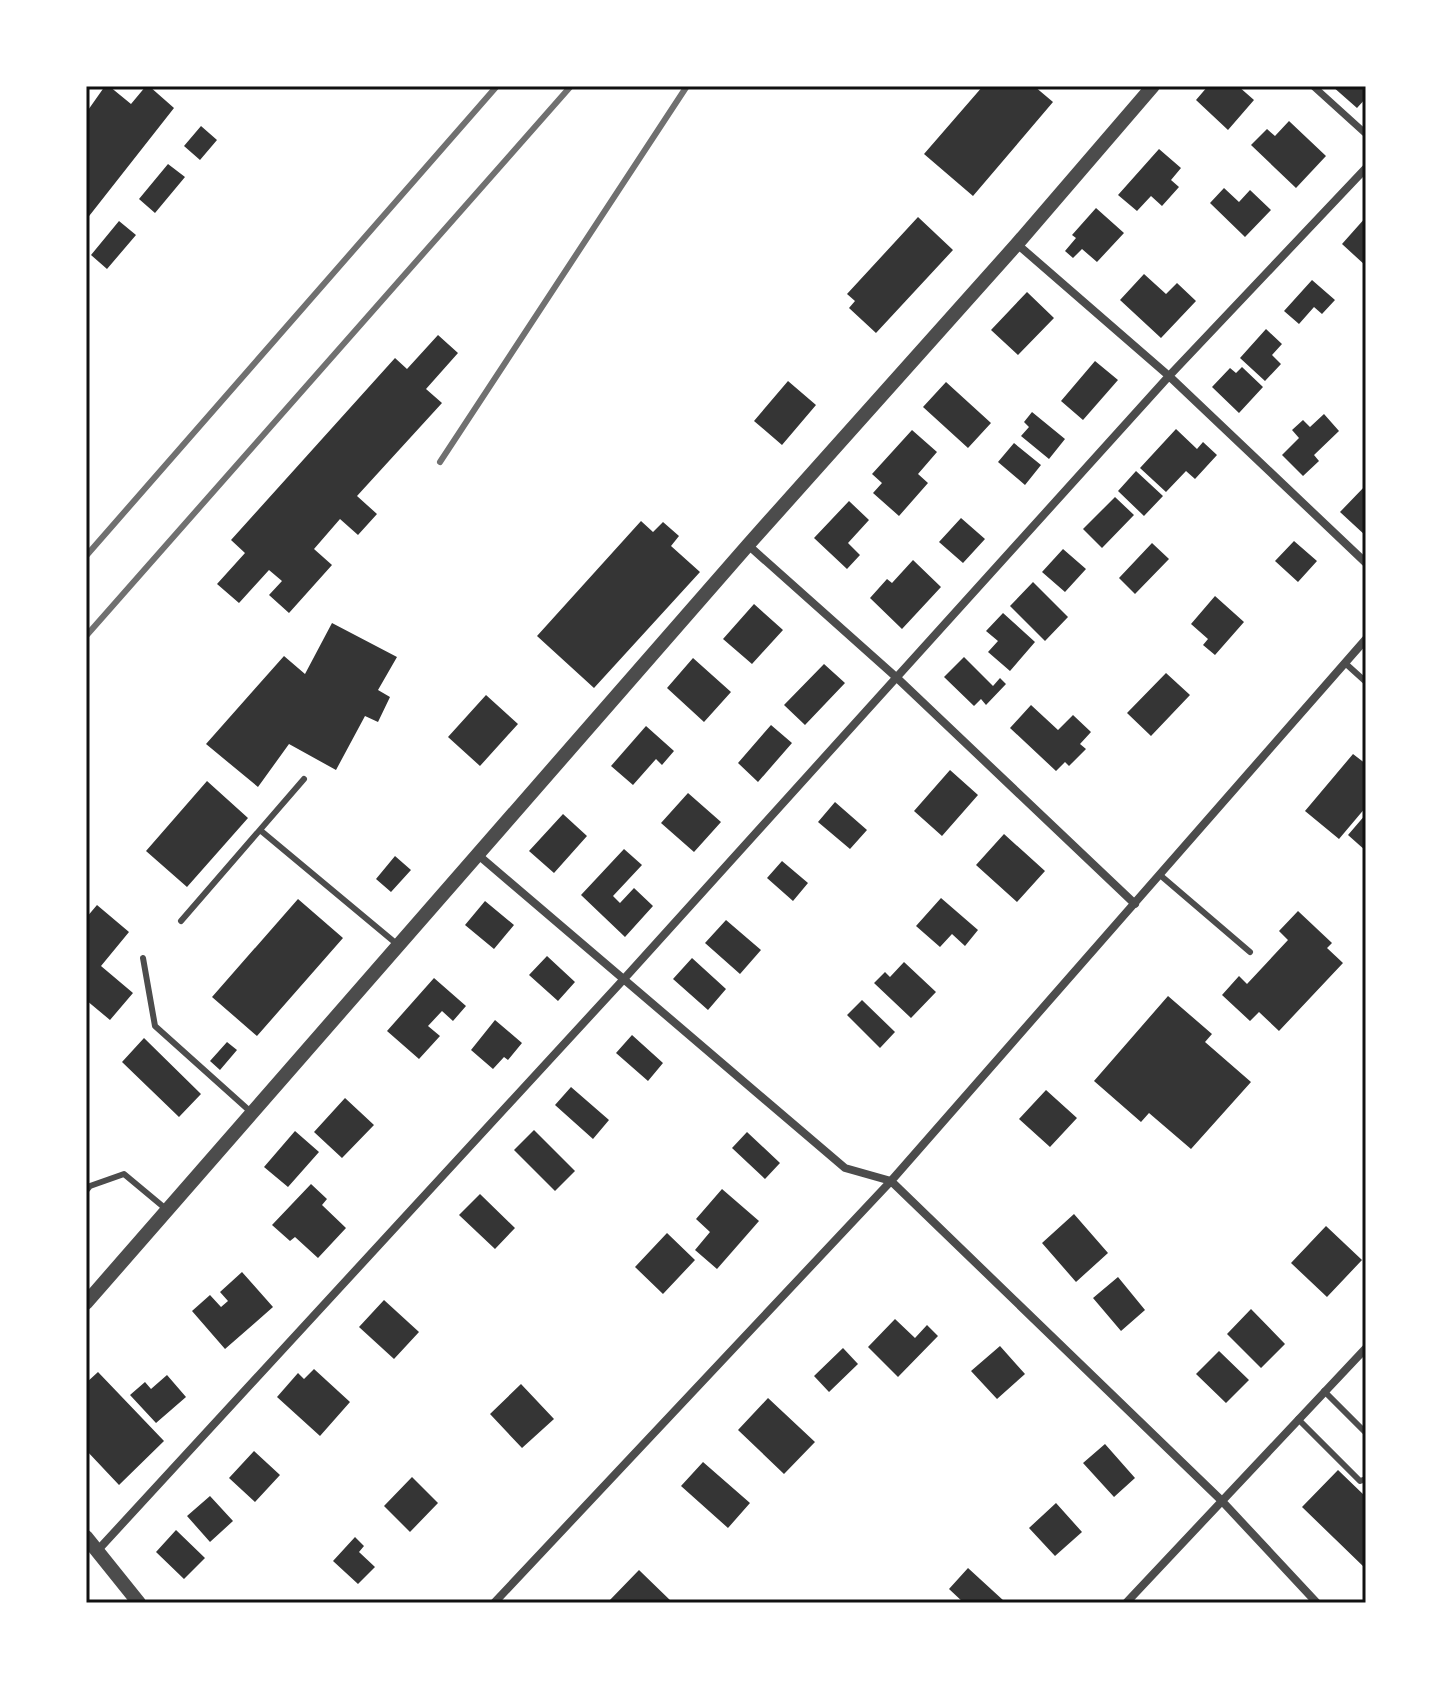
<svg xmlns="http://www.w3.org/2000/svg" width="1452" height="1689" viewBox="0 0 1452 1689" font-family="Manrope,sans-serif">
	<rect width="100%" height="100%" fill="#fff"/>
	<path fill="#353535" d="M105,86h4l22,18 15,-18h3l25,22 -88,112v-107z
		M983,86h51l19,16 -80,94 -49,-42z
		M1208,86h30l16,14 -26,30 -32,-30z
		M1332,86h34v12l-9,10z
		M1289,121l37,35 -30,32 -45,-43 16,-16 8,7z
		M201,126l16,14 -17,20 -16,-14z
		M1159,149l22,19 -10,12 8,7 -17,19 -11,-10 -14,15 -19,-16z
		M168,164l17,13 -30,36 -16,-14z
		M1224,188l15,14 11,-12 21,20 -26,27 -35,-34z
		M1096,208l28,25 -27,29 -15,-13 -9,9 -8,-7 11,-13 -4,-3z
		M918,217l35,33 -77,83 -27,-25 6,-7 -8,-7z
		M1366,217v49l-24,-22z
		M119,221l17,14 -29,34 -16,-14z
		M1144,274l22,20 11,-11 19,18 -35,37 -41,-38z
		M1312,280l23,20 -13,14 -8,-7 -15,17 -15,-13z
		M1027,292l27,26 -36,37 -27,-25z
		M1266,329l16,15 -10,11 9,9 -16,17 -25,-23z
		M438,335l20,18 -32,36 16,14 -85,93 20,18 -19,21 -18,-16 -26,30 18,16 -43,48 -20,-18 13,-14 -13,-11 -30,33 -22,-19 28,-31 -14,-13 164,-182 12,11z
		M1095,361l23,19 -35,40 -22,-19z
		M1242,367l21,20 -24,26 -27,-26 18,-19 6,5z
		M788,381l28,24 -34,40 -28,-24z
		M946,382l45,41 -23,25 -45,-41z
		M1032,412l33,27 -16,20 -28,-23 8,-9 -5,-5z
		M1324,414l15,17 -25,24 5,6 -16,15 -21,-21 17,-17 -7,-8 11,-10 7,7z
		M1176,429l21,20 6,-7 14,13 -22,24 -9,-8 -20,21 -26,-24z
		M912,430l25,22 -19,22 10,9 -29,33 -26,-23 9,-10 -10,-9z
		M1014,443l27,22 -16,20 -27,-23z
		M1136,471l27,25 -19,20 -26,-25z
		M1366,485v51l-26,-24z
		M1115,497l19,18 -32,33 -19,-19z
		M849,501l20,19 -21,23 12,12 -13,14 -33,-31z
		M961,518l24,21 -22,24 -24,-21z
		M641,521l12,11 10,-10 16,14 -8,10 29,26 -106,116 -57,-52z
		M1294,541l23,20 -19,21 -23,-21z
		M1152,543l17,16 -34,35 -16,-16z
		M1063,549l23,20 -21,23 -23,-20z
		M913,560l28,27 -39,42 -32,-31 17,-19 5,4z
		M1033,582l35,35 -23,24 -35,-35z
		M1215,596l29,26 -29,33 -12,-10 5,-6 -17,-15z
		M754,604l29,26 -31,34 -29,-25z
		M1003,613l32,29 -25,29 -22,-19 10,-11 -12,-10z
		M332,623l65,34 -19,33 12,7 -12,25 -13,-6 -29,54 -47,-26 -31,43 -52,-43 78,-88 21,18z
		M964,657l29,29 7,-8 6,6 -20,21 -5,-6 -7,7 -30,-29z
		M693,658l38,34 -27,30 -37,-34z
		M824,664l21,19 -40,42 -21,-20z
		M1166,673l24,22 -39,41 -24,-23z
		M486,695l32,29 -38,42 -32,-29z
		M1031,705l27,25 15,-15 18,17 -11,12 6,5 -17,17 -4,-4 -9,9 -46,-43z
		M771,725l21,18 -34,39 -20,-19z
		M646,726l28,25 -12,14 -6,-6 -23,26 -22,-19z
		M1353,754l13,10v43l-27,32 -34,-28z
		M950,770l28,25 -36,41 -28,-25z
		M207,781l41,37 -61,69 -41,-36z
		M688,793l33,29 -27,30 -33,-29z
		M835,802l32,28 -17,19 -32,-27z
		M563,814l24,22 -33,37 -25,-22z
		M1366,814v37l-18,-16z
		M1004,834l41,37 -28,31 -41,-37z
		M624,849l18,16 -29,31 7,7 14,-15 19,18 -28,31 -44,-42z
		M395,856l16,14 -20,22 -15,-13z
		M782,861l26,22 -15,18 -26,-23z
		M941,898l37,32 -13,16 -13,-12 -12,13 -24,-21z
		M298,899l45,39 -86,98 -45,-39z
		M485,901l29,24 -20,24 -29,-24z
		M97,905l32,27 -28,34 32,27 -23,27 -24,-20v-82z
		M1298,911l34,32 -5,5 16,15 -64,68 -20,-19 -9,9 -28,-26 17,-19 8,8 41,-44 -9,-9z
		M726,920l35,30 -21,24 -35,-31z
		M547,956l28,26 -17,19 -29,-26z
		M692,958l34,31 -18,21 -35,-31z
		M904,962l32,30 -25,26 -37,-35 11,-11 5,5z
		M434,978l32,28 -13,15 -11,-10 -14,15 12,10 -21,23 -32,-28z
		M1168,996l44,38 -7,8 46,40 -60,67 -42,-36 -8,9 -47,-41z
		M862,1000l33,32 -15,16 -33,-33z
		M495,1020l27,23 -14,17 -4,-3 -11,12 -22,-19z
		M632,1035l31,28 -15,18 -32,-28z
		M144,1038l57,56 -22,23 -57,-55z
		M227,1042l10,8 -17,20 -10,-9z
		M571,1087l38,33 -16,19 -38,-34z
		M1046,1090l31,28 -27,29 -31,-28z
		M345,1098l29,27 -32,33 -28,-26z
		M534,1130l41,41 -20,20 -41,-41z
		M295,1131l24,21 -31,35 -24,-20z
		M747,1132l33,31 -15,16 -33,-31z
		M311,1184l16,15 -5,6 24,23 -28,30 -23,-21 -5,4 -18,-16z
		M722,1189l37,32 -42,48 -22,-19 15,-18 -14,-13z
		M480,1194l35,34 -20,21 -36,-34z
		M1074,1214l34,39 -32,29 -34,-39z
		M1326,1226l36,34 -35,37 -36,-34z
		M667,1233l28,27 -32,34 -28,-27z
		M242,1272l31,35 -48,42 -33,-38 18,-16 11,12 7,-6 -8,-9z
		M1118,1277l27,33 -24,21 -28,-33z
		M384,1300l35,32 -25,27 -35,-32z
		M1251,1309l34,35 -24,24 -34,-34z
		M895,1319l20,19 12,-13 11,11 -40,41 -30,-30z
		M1000,1346l25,28 -28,25 -26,-28z
		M843,1348l15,16 -29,28 -15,-16z
		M1219,1351l30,29 -23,23 -30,-29z
		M314,1369l36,33 -30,34 -43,-39 21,-24 6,6z
		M98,1372l66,69 -45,44 -33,-35v-67z
		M167,1375l19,22 -30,26 -26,-28 15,-13 6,7z
		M521,1384l33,35 -32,29 -32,-34z
		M768,1398l47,44 -31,32 -46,-44z
		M1105,1444l30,34 -21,19 -31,-34z
		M254,1451l26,24 -25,27 -26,-24z
		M703,1462l47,41 -22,25 -47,-42z
		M1338,1470l28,27v72l-64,-62z
		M412,1477l26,26 -28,29 -26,-26z
		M210,1496l23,25 -23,21 -23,-26z
		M1056,1503l26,29 -27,24 -26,-28z
		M176,1530l29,28 -21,21 -28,-27z
		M355,1537l9,9 -5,6 16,15 -17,17 -25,-23z
		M968,1568l36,33 -2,2h-38l-15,-14z
		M639,1570l34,33h-66z"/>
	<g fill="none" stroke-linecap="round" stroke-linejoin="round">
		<path stroke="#4c4c4c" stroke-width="6" d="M1345,663l21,19
			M260,830l138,115
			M1160,875l90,77
			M181,921l123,-142
			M143,958l12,68 97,87
			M86,1191l4,-5 34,-12 42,35
			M1324,1391l42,42
			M1298,1419l62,62 6,-2"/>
		<path stroke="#4c4c4c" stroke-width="7" d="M1313,86l53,48"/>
		<path stroke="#4c4c4c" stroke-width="8" d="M1017,244l152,132 197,187
			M748,545l148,132 239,227
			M477,854l368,314 46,13 330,319 96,103
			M98,1550l525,-570 546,-604 197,-208
			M494,1603l397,-422 475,-542
			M1126,1603l240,-255"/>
		<path stroke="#4c4c4c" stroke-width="14" d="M86,1303l662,-758 269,-301 136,-158
			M86,1537l53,66"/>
		<path stroke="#707070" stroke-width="6" d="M440,462l247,-376
			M86,556l411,-470
			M86,636l485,-550"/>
	</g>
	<rect width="1452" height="1689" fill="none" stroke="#ffffff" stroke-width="176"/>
	<rect x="88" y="88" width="1276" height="1513" fill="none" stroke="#111" stroke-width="3"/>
</svg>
